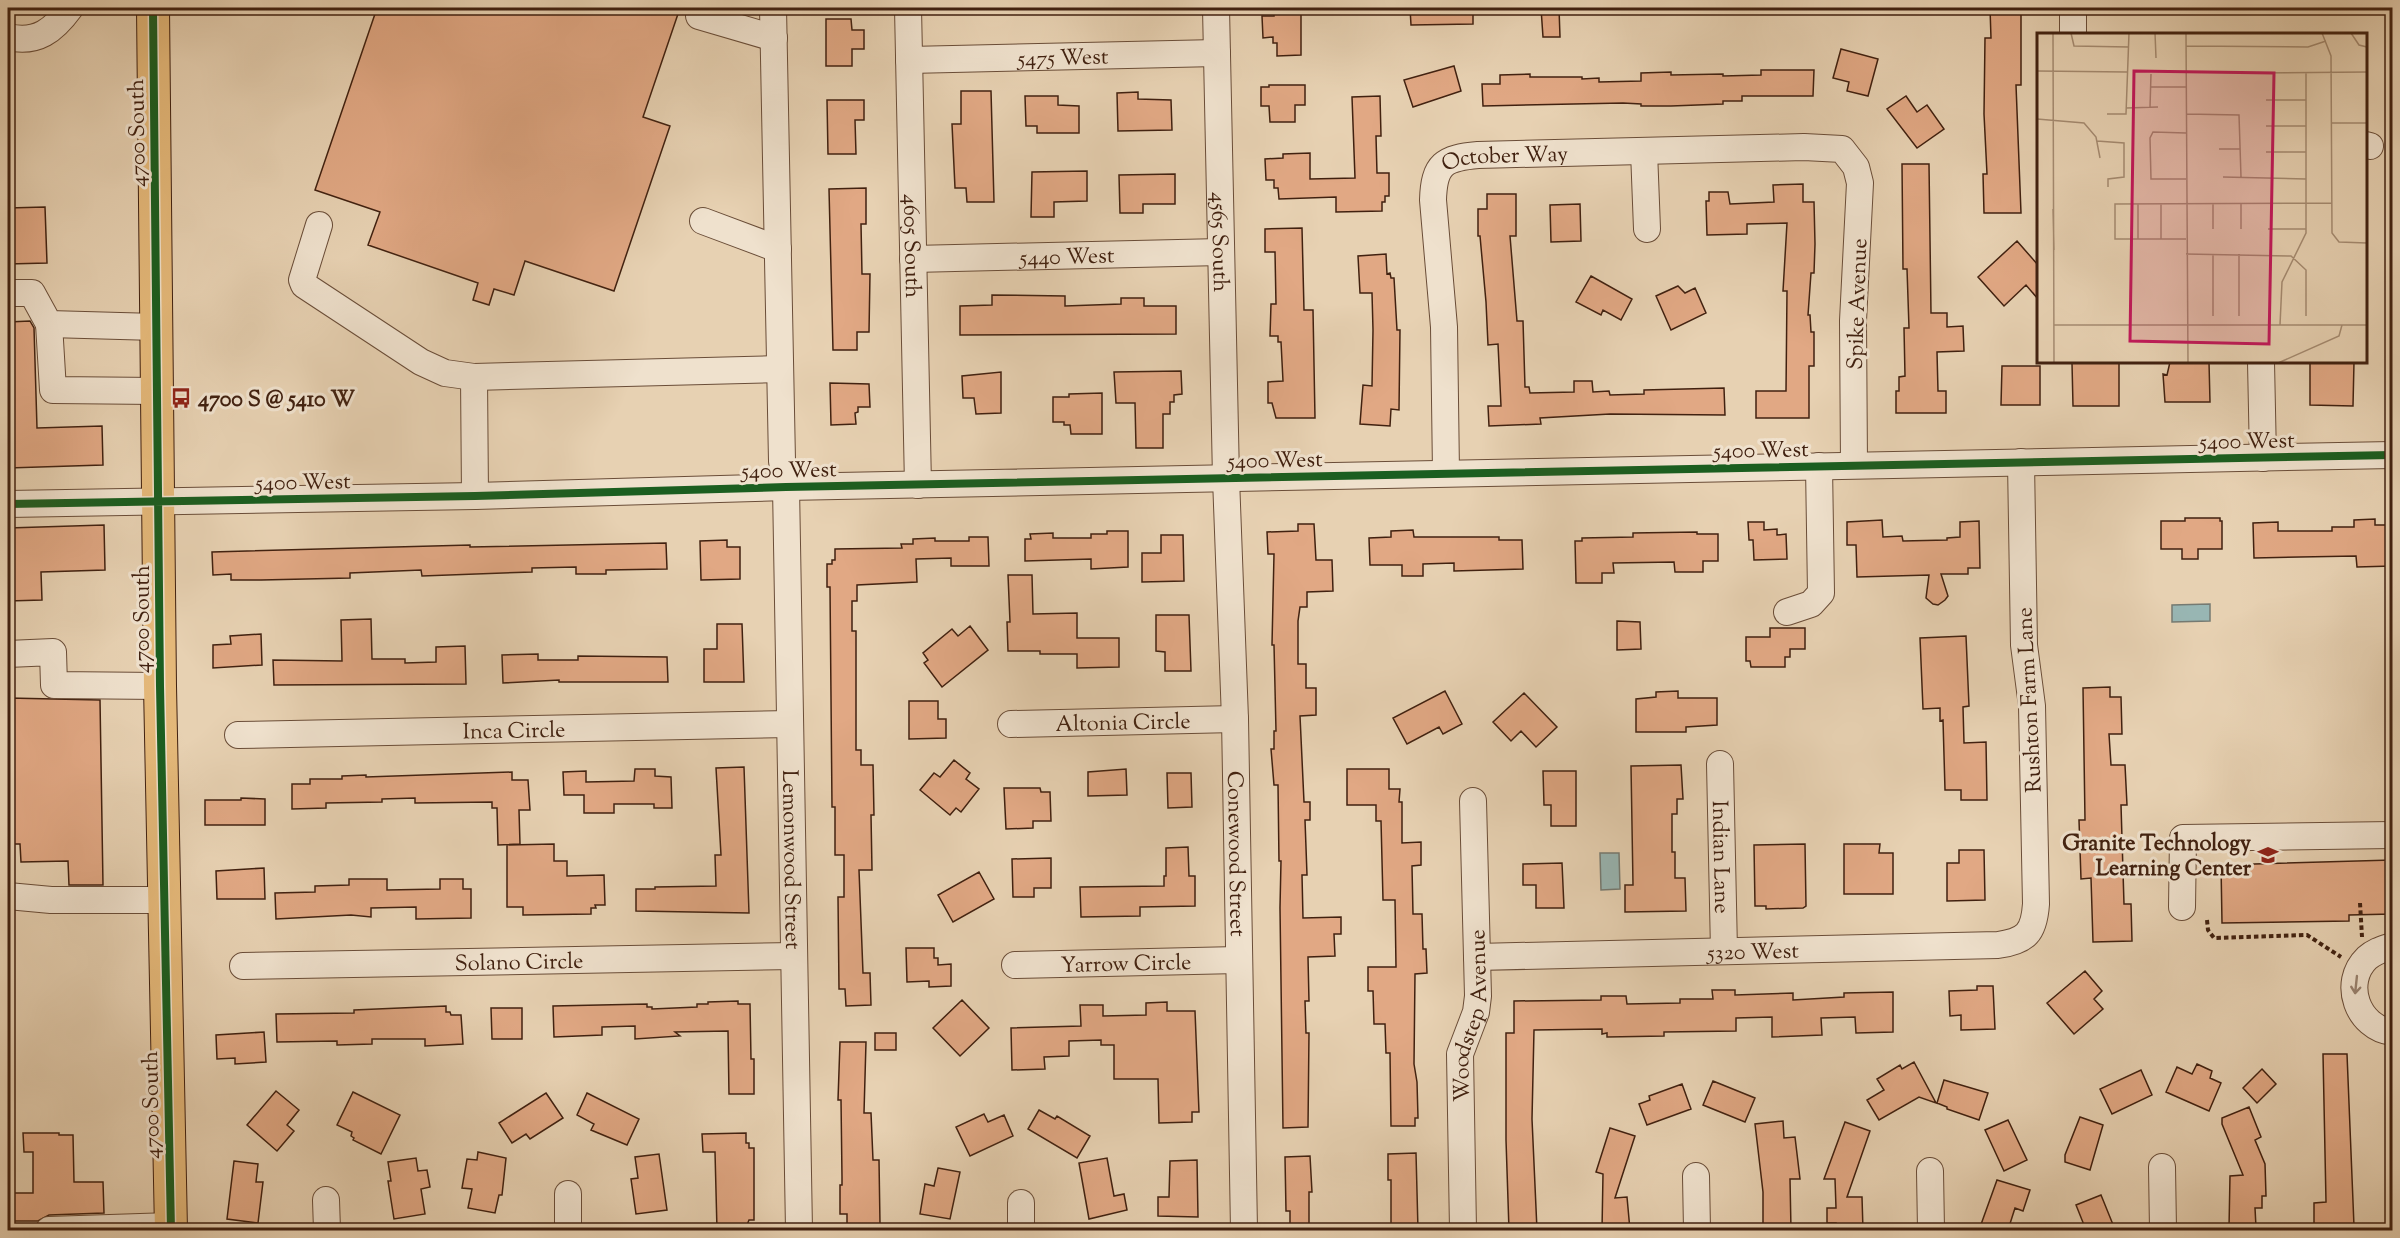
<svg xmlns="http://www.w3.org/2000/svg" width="2400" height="1238" viewBox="0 0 2400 1238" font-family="'Sorts Mill Goudy',serif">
	<rect width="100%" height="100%" fill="#e7d1b2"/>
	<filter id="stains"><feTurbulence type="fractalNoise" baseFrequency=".00333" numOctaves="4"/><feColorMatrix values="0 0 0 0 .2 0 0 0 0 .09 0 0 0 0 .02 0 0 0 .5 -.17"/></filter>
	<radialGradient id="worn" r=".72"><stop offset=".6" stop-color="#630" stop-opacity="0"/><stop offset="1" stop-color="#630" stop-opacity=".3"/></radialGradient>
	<path fill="#98b6b3" stroke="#757a72" stroke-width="1.5" d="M2210,604v17l-38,1v-17z
		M1600,853h19l1,36 -19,1z"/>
	<path fill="#e1a884" stroke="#412110" stroke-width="1.5" d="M377,8h303l-37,109 27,9 -56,165 -89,-30 -11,34 -20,-6 -5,16 -16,-5 5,-17 -110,-38 12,-33 -65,-22z
		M1410,8h63v16l-62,1z
		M1541,8h18l1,29h-17z
		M1990,8h31v77h-5l5,128h-37l-1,-39h4l-3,-60 1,-76h6z
		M1274,12h27v43l-24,1v-13h-4v-6l-10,1 -1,-22h12z
		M826,19h25l1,11h12v19h-12v17h-26z
		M1841,49l37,10 -10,37 -21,-5 2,-9 -16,-4z
		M1454,66l7,25 -48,16 -9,-27z
		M1761,70h53l-1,26h-71v5h-19v3l-52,2h-30v-2l-18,-1 -140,3 -1,-22h18v-9l30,-1v3h52v2l17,-1v4l42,-1v-8l30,-1v3l52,-1v2l38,-1z
		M1269,85h36v20h-10v17h-25l-1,-16h-8v-19h8z
		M961,91h30l3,111h-27l-1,-14h-11l-3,-64h9z
		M1138,92v7l33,1 1,30 -54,1 -1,-38z
		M1025,96h33v9l21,1v27h-42v-7h-11z
		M1380,96l1,40h-5l1,37h12v23h-4v6h-3v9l-46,1v-15l-57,2 -1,-11h-4v-8h-8l-1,-21 18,-1v-4l27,-1v26l45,-1 -3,-81z
		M1906,96l11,16 10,-7 17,24 -27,19 -30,-39z
		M827,100h37v20h-9l1,34h-28z
		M1902,164h27l2,149h16v14l16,-1 1,25 -27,1 1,39h8v22h-50v-22h3v-14l6,-1 -1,-48h5l-2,-59h-4z
		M1087,171v30l-33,1v15h-23l1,-45z
		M1175,174v30h-32v9h-23l-1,-38z
		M1803,184v18h11l1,42 -1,29h-3l-3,42h2l1,17h3v34h-5v52h-53v-27h30l1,-100h-4l4,-68 -40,1v10l-40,1 -1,-34h3v-9h19l2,12 44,-2 -1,-17z
		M866,188v36h-5l1,50h8l-1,58h-12v18h-24l-4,-161z
		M1487,194h29v42h-6l7,85h6l2,66h4l1,6 44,-1v-11h18l1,11 16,-1 1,4 34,-1v-4l80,-2 1,27 -115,-1 -70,4 1,6 -52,2 -1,-20h13l-3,-62 -10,1 -2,-43 -6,-66h-2v-27h9z
		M1580,204l1,37 -30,1 -1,-37z
		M45,207l2,56 -39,1v-56z
		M1302,228l2,82h9l2,108h-39l-4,-15h-4v-21l15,-1 -2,-39h-3v-6h-8l1,-32h5l-1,-52h-10v-23z
		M2017,241l21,24v34l-12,-14 -22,21 -26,-29z
		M1386,254l1,20 3,-1 1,5h3l3,52h3l-1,80 -8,-1 -1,17 -30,-2 3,-39 9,1 1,-56 -1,-37h-12l-2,-37z
		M1591,276l41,23 -11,21 -18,-10 -2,5 -25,-13z
		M1678,286l7,7 10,-5 11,25 -35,17 -15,-34z
		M992,295l73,1v10l56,-2v-6h23v8h32v28l-216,1v-29l32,-1z
		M30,321l4,7 3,100 65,-2 1,39 -95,3v-146z
		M2119,362v44h-46l-1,-43z
		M2170,362h39l1,40h-45l-2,-28 4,1z
		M2310,362h44l-1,44 -43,-1z
		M2002,366h38v39h-39z
		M1181,371l1,23 -8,1v7h-4v12h-7v34h-27l-1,-45h-19l-2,-31z
		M1001,372v41l-25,1 -2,-16h-11l-1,-22z
		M830,383l39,1 1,23h-12v5l-3,1 1,11 -25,1z
		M1102,393v41h-31l-1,-9h-6v-3h-11v-25h16v-3z
		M2185,518h35v3h2v28h-24v10h-16v-10h-21v-28h24z
		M2375,519v6h17v41l-35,1 -1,-11 -102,2 -1,-35 25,-1v9h54v-4h22v-7z
		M1882,520l1,17 19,-1 1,5 44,-1v-2l13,-1v-15l19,-1 1,47h-12v6h-27l7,22 -3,4 -7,5 -5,-1 -7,-6 3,-23 -72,2 -1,-32h-9v-23z
		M1748,522h16v8l13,-1v6l9,-1 1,25 -33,1 -1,-20h-4z
		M1298,524h16l2,36h16l1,31 -26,1v15h-7l-2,14v43h8v24h10v27l-16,1 4,86h6v18h-5l2,55h-5l1,43 38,-1v17h-7l1,22 -27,1 1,44h-4l1,32h3l-1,94 -25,1 -3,-220 1,-47h-2l-1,-76h-4l-3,-36h3v-18h2l-2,-86h-2l2,-91h-6l-1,-22 31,-1z
		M104,525l1,45 -64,2 1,28 -34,1v-73z
		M1413,530l1,7h85v3h23l1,29 -69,2v-8l-31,1v12h-21v-11h-32l-1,-27 22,-1v-6z
		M1107,531h21v36l-37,2v-10l-66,2v-22h6l-1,-5 23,-1v5h38v-4h16z
		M1697,532v2h21v27h-15v11h-28l-1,-10 -61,1 1,10h-12v10h-26l-1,-42h7v-3l51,-1v-4z
		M1161,535h22l1,46 -42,1v-29h19z
		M969,537h19l1,29h-38v-8l-35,1 1,23 -60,3v16h-5v30h4v119h5v15h12l1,50h-3l1,55h-13l4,103h7l1,32 -25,1 -1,-17h-6l-1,-92h6v-42h-9v-48h-3l-2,-220h-3v-23h5v-4h3v-11l67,-1 -1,-4h12v-5l22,-1v3h34z
		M727,540v7h13v32l-39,1 -1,-39z
		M666,543l1,26 -61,1v4h-30v-7l-44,1v4l-110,4 -1,-6 -71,3v5l-89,2h-30v-6l-18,1 -1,-23 258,-7v2z
		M1008,575h24l1,39 44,-1v25h42v29l-42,1v-14h-37v-3h-32l-1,-29h3z
		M1156,615h33l2,56h-26v-19l-9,-1z
		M371,619l1,40h33v4l31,-1v-15l29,-1 1,38 -192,1 -1,-25 69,1 -1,-41z
		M1617,621l23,1 1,27 -24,1z
		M717,624h25l2,58h-40v-33h13z
		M970,626l18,24 -46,37 -18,-24 4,-3 -5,-7 29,-24 6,7z
		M1770,628h35v21h-15v8h-5v10h-34l-1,-6h-4v-24h24z
		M261,634l1,31 -49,3v-23l18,-1 -1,-8z
		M1966,636l3,70 -6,1 1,36 22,-1 1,58h-26v-10h-16l-2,-70 -3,1v-13l-17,1 -3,-71z
		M538,654v6h40v-4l89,1 1,25h-109v-2l-56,3 -1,-28z
		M2110,687v10h11l1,37h-13l2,31h14l2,40h-6l3,99h7l1,37 -39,1 -2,-64 -10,1 -2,-59h6l-2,-132z
		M1445,691l17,33 -19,10 -4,-7 -32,17 -14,-26z
		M1678,691v7h39v27l-31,2v5h-50v-33l20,-2v-5z
		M1524,693l33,34 -21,20 -15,-16 -10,10 -18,-19z
		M8,698l92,2 3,185h-34l-1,-24 -47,1 -1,-18h-12z
		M909,701h29v18h8v19l-37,1z
		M954,760l16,13 -4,6 13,10 -18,23 -5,-4 -6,7 -30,-25 14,-17 6,4z
		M1681,765l2,34h-6v15h-5v38h3v26h10l1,33 -61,1v-27h8l-2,-119z
		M744,767l5,146 -113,-2v-22h19v-2l61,-1 -1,-31h6l-5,-87z
		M635,769h20v7l16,1 1,31h-18v-4h-40v9h-30v-18h-20l-1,-23 23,-1v11l48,-1z
		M1126,769l1,26 -39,1v-24z
		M1347,769h42v20h11l-1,13h3v41l19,-1v23l-9,1 1,48h9l1,35h3l1,24 -12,1 -1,90 3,18 1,36h-3v8h-24l-1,-73h-4l-1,-29h-11l-1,-33h-5v-24h28l-1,-67h-12l-2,-79h-5v-16h-29z
		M1543,771h33v55h-25v-21h-7z
		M512,772v8h16l2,30h-11l1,34 -22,1 -1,-37h-5v-6l-77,1v-5l-33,1v3l-56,1v5l-34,1v-25h18v-5h32v-3l24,-1v2z
		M1167,773h24l1,34 -24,1z
		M1004,788h36l1,4h9l1,29h-18v7l-27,1z
		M241,798l24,1v26h-60v-25h36z
		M554,844v17h13v15l37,-1 1,30h-10l1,3h-5v6l-68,1v-8h-16v-62z
		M1805,844l1,62 -3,2 -37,1v-3h-11l-1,-61z
		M1844,844h36l-1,9h14v41h-49z
		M1188,847l1,29h6v30l-55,1v9l-59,1 -1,-30 84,-1v-10h2v-28z
		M1959,850h25l1,50 -38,1v-38h12z
		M1051,858v30h-17v9h-21l-1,-38z
		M2392,860v54l-43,1v6l-127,2 -1,-58z
		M1562,863l2,45h-28v-23h-13v-21z
		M264,868l1,31h-48l-1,-28z
		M979,872l15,27 -41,23 -15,-27z
		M349,879h38v11l53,-1v-10h23v10h8v29l-55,1v-12l-45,1v9l-20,-2 -75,4 -1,-26 40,-1v-6l34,-1z
		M906,948h28v10h4v7l13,-1v22l-22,1v-6l-22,1z
		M2085,971l17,20 -8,8 9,10 -29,25 -27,-31z
		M1977,986h16l2,43 -34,1v-15l-11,1 -1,-25 28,-1z
		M1712,990h23v5l58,-2v7l51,-3v-4l49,-1v40l-37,1 -1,-16 -34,1 1,17 -50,2v-20l-36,1v13l-72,1v4l-57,1v-4l-5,1v-5l-68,1 -2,89 5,111h-28l-3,-90v-107h8v-32l87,-1v-4h25l1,8 53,-1v-4h33z
		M962,1000l27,28 -29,28 -27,-28z
		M738,1001v3h12l1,55h3v35h-25l-1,-63 -53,1 5,4 -45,3v-13l-33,1v8l-48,2 -1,-31 94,-2v3h5v2l45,-2v-3h11v-2z
		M1167,1002v9h28l4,101h-7v10l-33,1 -1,-44h-44v-34h-13v-5l-32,1v15l-25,1 1,12 -33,1 -1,-42 70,-2 -1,-21h23v11l43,-1v-12z
		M446,1006v6h4l1,3h10l2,29 -38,2v-7h-53v5l-35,1v-4l-60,1 -1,-28 78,-1v-3z
		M491,1008h31v31h-30z
		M264,1032l2,30 -31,2v-6l-18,1 -1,-24z
		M875,1033h21v17h-21z
		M840,1042h26l-2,71h7l2,47h6l1,64h-33v-10h-7v-29h2v-8l-1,-77h-3z
		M2323,1054h24l7,172 -40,1v-24l12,-1z
		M1914,1062l22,41 -17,-6 -40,23 -12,-20 17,-10 -7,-11 23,-14 2,4z
		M2197,1064l15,7 -2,7 11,5 -12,28 -43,-19 11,-25 15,7z
		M2262,1069l14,15 -19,19 -14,-15z
		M2141,1070l11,25 -40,19 -12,-25z
		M1944,1080l44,13 -9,27 -32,-11v-2l-10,-4z
		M1713,1081l42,17 -10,24 -42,-17z
		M1682,1084l9,25 -44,16 -8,-21 11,-4 -1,-4z
		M276,1091l23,19 -12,15 7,6 -17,20 -30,-26z
		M353,1092l47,23 -19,39 -28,-14 1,-2 -3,-2 1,-4 -15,-7z
		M546,1093l17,25 -33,21 -4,-5 -14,9 -13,-20z
		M587,1093l52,26 -12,26 -36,-15 3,-6 -17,-9z
		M2249,1107l12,30 -6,3 10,24 1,32h-4v12h-7l1,19 -27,1 1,-52 13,-1 -21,-51v-6z
		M1039,1110l16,9 2,-3 33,20 -13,22 -49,-29z
		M984,1114l4,8 16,-7 9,21 -43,20 -14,-29z
		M2080,1117l23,8 -13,45 -25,-8v-7z
		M2008,1120l19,40 -23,11 -19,-41z
		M1783,1121l1,17 11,-1 5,42h-10l1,51h-28v-38l-8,-68z
		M1845,1122l25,9 -23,66h15l1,33h-27v-7h-9v-15h9l-1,-29h-11z
		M1610,1128l25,8 -20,62 12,-1 3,33h-28l1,-56 -7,-2z
		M23,1133h36v2h14l1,47h29l1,31 -55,2 -11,6h-30v-28h25v-41h-9z
		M746,1133v10h3v5h5v72h-5l-4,10h-28l-2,-78h-12l-1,-18z
		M478,1152l28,6 -4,37h-3l-4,18 -27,-5 4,-19 -10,-1 5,-29 10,1z
		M1416,1153l2,77h-27v-50h-3v-26z
		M659,1154l8,56 -31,4 -5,-35 7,-1 -3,-21z
		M1310,1156l2,36h-3v32l-19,1v-14h-4l-1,-54z
		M416,1158l2,13 9,-1 3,17 -9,2 4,25 -31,5 -6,-38h3l-3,-19z
		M1107,1158l7,38 10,-2 3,16 -38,9 -10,-56z
		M1197,1160l1,57 -40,-1v-19h11l1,-36z
		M234,1161l24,3 -2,18h7l-5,41 -31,-4z
		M938,1168l22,4 -10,47 -30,-5 5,-30 9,2z
		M1997,1180l33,10 -7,21 -8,-3 -7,22h-29z
		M2101,1195l13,32 -8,3h-20l-10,-25z"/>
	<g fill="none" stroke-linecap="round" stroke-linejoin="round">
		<g stroke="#6a4d38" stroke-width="28">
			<g id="minor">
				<path id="s1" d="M773,8l9,453 4,26 13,743"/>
				<path id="s2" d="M908,8l10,477"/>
				<path id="s3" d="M1216,8l10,470 9,241 9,511"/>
				<path d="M2073,8v26"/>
				<path d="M699,16l75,22"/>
				<path d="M8,37c29,7 46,-7 62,-29"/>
				<path id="s4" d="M909,60l308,-7"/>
				<path d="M2366,145l4,1"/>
				<path d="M1644,151l3,78"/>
				<path d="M703,221l75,28"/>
				<path d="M319,225l-17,55 2,5 117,77 24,11 29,4 305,-8"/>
				<path id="s5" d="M913,259l308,-7"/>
				<path d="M8,293h24l17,31 107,3"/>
				<path d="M49,324l4,66 104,1"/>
				<path d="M2261,362l2,96"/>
				<path d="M474,377l1,119"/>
				<path id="s6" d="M1446,473l-2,-146 -11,-127c1,-36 11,-42 45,-45l326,-8 38,2 14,18 4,16 -7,138 1,144"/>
				<path d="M8,504l467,-8 311,-9 1606,-32"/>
				<path d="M1787,612l24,-8 10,-11 -2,-127"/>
				<path d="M8,654l45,-2 1,33 106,1"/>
				<path id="s7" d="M1011,724l224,-5"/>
				<path id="s8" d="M238,735l552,-11"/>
				<path id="s9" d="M1720,764l4,187"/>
				<path d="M8,896l43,4h113"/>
				<path d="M2182,907l1,-69 209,-3"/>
				<path d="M2392,946c-9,3 -17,5 -25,12 -26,25 -9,70 25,74"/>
				<path id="s10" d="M1477,957l521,-12c28,-4 36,-12 38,-41l-4,-198 -8,-61 -3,-183"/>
				<path id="s11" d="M1015,965l223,-5"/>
				<path id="s12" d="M243,966l551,-10"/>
				<path d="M2162,1167l1,63"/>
				<path d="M1930,1171l1,59"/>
				<path d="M1696,1176l1,54"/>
				<path d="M568,1194v36"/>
				<path d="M326,1200l1,30"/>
				<path d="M1021,1203v27"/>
				<path d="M49,1230l122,-4"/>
				<path id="s13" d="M1463,1230l-3,-176 16,-42 2,-16 -5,-195"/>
			</g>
		</g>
		<g stroke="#412110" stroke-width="34">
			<path id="major" d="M153,8l7,678 11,544"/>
		</g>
		<path stroke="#412110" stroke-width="4" stroke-dasharray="4.5 3" stroke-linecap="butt" d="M2360,903l2,34
			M2207,920l1,10 6,8 93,-3 34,22"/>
		<use href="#minor" stroke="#efe1cd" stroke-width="26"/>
		<use href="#major" stroke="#e4b879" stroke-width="32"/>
		<g stroke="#efe1cd" stroke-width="11">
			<path id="cycleway" d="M153,8l7,678 11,544
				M8,504l467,-8 311,-9 1606,-32"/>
		</g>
		<use href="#cycleway" stroke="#1b5e20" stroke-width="8"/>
	</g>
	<defs><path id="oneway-shaft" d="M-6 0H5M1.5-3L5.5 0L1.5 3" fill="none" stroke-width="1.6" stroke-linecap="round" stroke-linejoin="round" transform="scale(1.5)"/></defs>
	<use stroke="#98816e" href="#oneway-shaft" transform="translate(2356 985) rotate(96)"/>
	<defs>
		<g id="bus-bare" transform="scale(1.62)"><path d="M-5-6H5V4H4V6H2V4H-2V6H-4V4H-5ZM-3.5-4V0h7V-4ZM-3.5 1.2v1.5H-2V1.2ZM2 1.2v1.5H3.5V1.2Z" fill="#8f2418" stroke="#efe1cd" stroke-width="2.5" paint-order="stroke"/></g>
		<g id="school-bare" transform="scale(1.62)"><path d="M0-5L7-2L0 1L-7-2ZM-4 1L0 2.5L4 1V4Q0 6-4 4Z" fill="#8f2418" stroke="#efe1cd" stroke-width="2.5" paint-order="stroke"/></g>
	</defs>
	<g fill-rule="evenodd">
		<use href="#bus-bare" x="181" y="398"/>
		<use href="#school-bare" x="2268" y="855"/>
	</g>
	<g text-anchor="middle" stroke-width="6" stroke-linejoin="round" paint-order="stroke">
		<g font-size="22" fill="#412110" stroke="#efe1cd">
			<text dy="8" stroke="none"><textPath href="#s4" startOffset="154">5475 West</textPath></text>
			<text transform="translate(136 133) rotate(-91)" y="8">4700 South</text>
			<text dy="8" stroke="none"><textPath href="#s6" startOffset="374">October Way</textPath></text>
			<text dy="8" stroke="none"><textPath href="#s3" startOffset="234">4565 South</textPath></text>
			<text dy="8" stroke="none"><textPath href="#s2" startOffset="238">4605 South</textPath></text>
			<text dy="8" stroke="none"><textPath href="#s5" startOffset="154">5440 West</textPath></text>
			<text transform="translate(1856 304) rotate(-88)" y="8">Spike Avenue</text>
			<text transform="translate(2247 440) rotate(-1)" y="8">5400 West</text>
			<text transform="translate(1761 449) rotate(-1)" y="8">5400 West</text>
			<text transform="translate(1275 459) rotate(-1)" y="8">5400 West</text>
			<text transform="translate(789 469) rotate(-1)" y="8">5400 West</text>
			<text transform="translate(303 481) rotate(-1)" y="8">5400 West</text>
			<text transform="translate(141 619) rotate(-90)" y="8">4700 South</text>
			<text transform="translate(2028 700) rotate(-93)" y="8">Rushton Farm Lane</text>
			<text dy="8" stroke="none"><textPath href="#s7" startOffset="112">Altonia Circle</textPath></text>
			<text dy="8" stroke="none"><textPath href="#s8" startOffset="276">Inca Circle</textPath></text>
			<text dy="8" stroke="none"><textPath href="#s3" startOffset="846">Conewood Street</textPath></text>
			<text dy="8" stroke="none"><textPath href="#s9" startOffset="93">Indian Lane</textPath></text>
			<text dy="8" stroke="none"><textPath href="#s1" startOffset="852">Lemonwood Street</textPath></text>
			<text dy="8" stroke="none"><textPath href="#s10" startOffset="276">5320 West</textPath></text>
			<text dy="8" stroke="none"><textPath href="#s12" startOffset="276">Solano Circle</textPath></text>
			<text dy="8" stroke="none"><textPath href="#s11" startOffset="111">Yarrow Circle</textPath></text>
			<text dy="8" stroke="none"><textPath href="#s13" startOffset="216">Woodstep Avenue</textPath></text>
			<text transform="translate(150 1105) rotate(-91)" y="8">4700 South</text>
		</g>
		<g font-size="22" font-weight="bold" fill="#412110" stroke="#efe1cd" text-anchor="start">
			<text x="198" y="406">4700 S @ 5410 W</text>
			<text x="2251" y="850" text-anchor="end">Granite Technology<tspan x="2251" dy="25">Learning Center</tspan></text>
		</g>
	</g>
	<g transform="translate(2037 33)">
		<rect width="330" height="330" fill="#e7d1b2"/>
		<path fill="none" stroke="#a58b71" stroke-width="1.5" d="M16,0l1,330M34,0l3,13 55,1M118,0l1,25M149,0l2,330M285,0l9,23 1,177 7,9 28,1M314,0l8,12 8,2M149,13l122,1 18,-6M0,38l90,1M214,40l116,-1M113,54h36M229,67h40M113,74l1,-33M89,75l32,-1M70,81h19l3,-81M149,81l53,1 2,62M0,86l47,4 12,14 4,21M294,90h36M229,93h40M149,100l-33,-1 -3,6 1,41h35M60,108l27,2v34l-16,2v8M182,116h21M229,119h40M186,144l83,2M101,171v35M124,171v35M176,171v25M204,171v25M16,176l1,41M231,196h38M149,206h-71v-35l217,-1M149,221l105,2 15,14v46M176,221v62M202,221v62M17,292h313M243,292l2,-43 24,-49v-160M241,330l61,-27 3,-11"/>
		<path fill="#c2185b" fill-opacity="0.15" stroke="#c2185b" stroke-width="3" d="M97,38l140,2 -5,271 -139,-3z"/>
		<rect width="330" height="330" fill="none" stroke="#412110" stroke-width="3"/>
	</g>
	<rect width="2400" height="1238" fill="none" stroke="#e7d1b2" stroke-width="30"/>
	<rect x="9" y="9" width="2382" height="1220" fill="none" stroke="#412110" stroke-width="3"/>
	<rect x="15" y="15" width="2370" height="1208" fill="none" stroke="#412110" stroke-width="1.5"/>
	<rect width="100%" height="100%" filter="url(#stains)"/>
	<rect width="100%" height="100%" fill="url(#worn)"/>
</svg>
